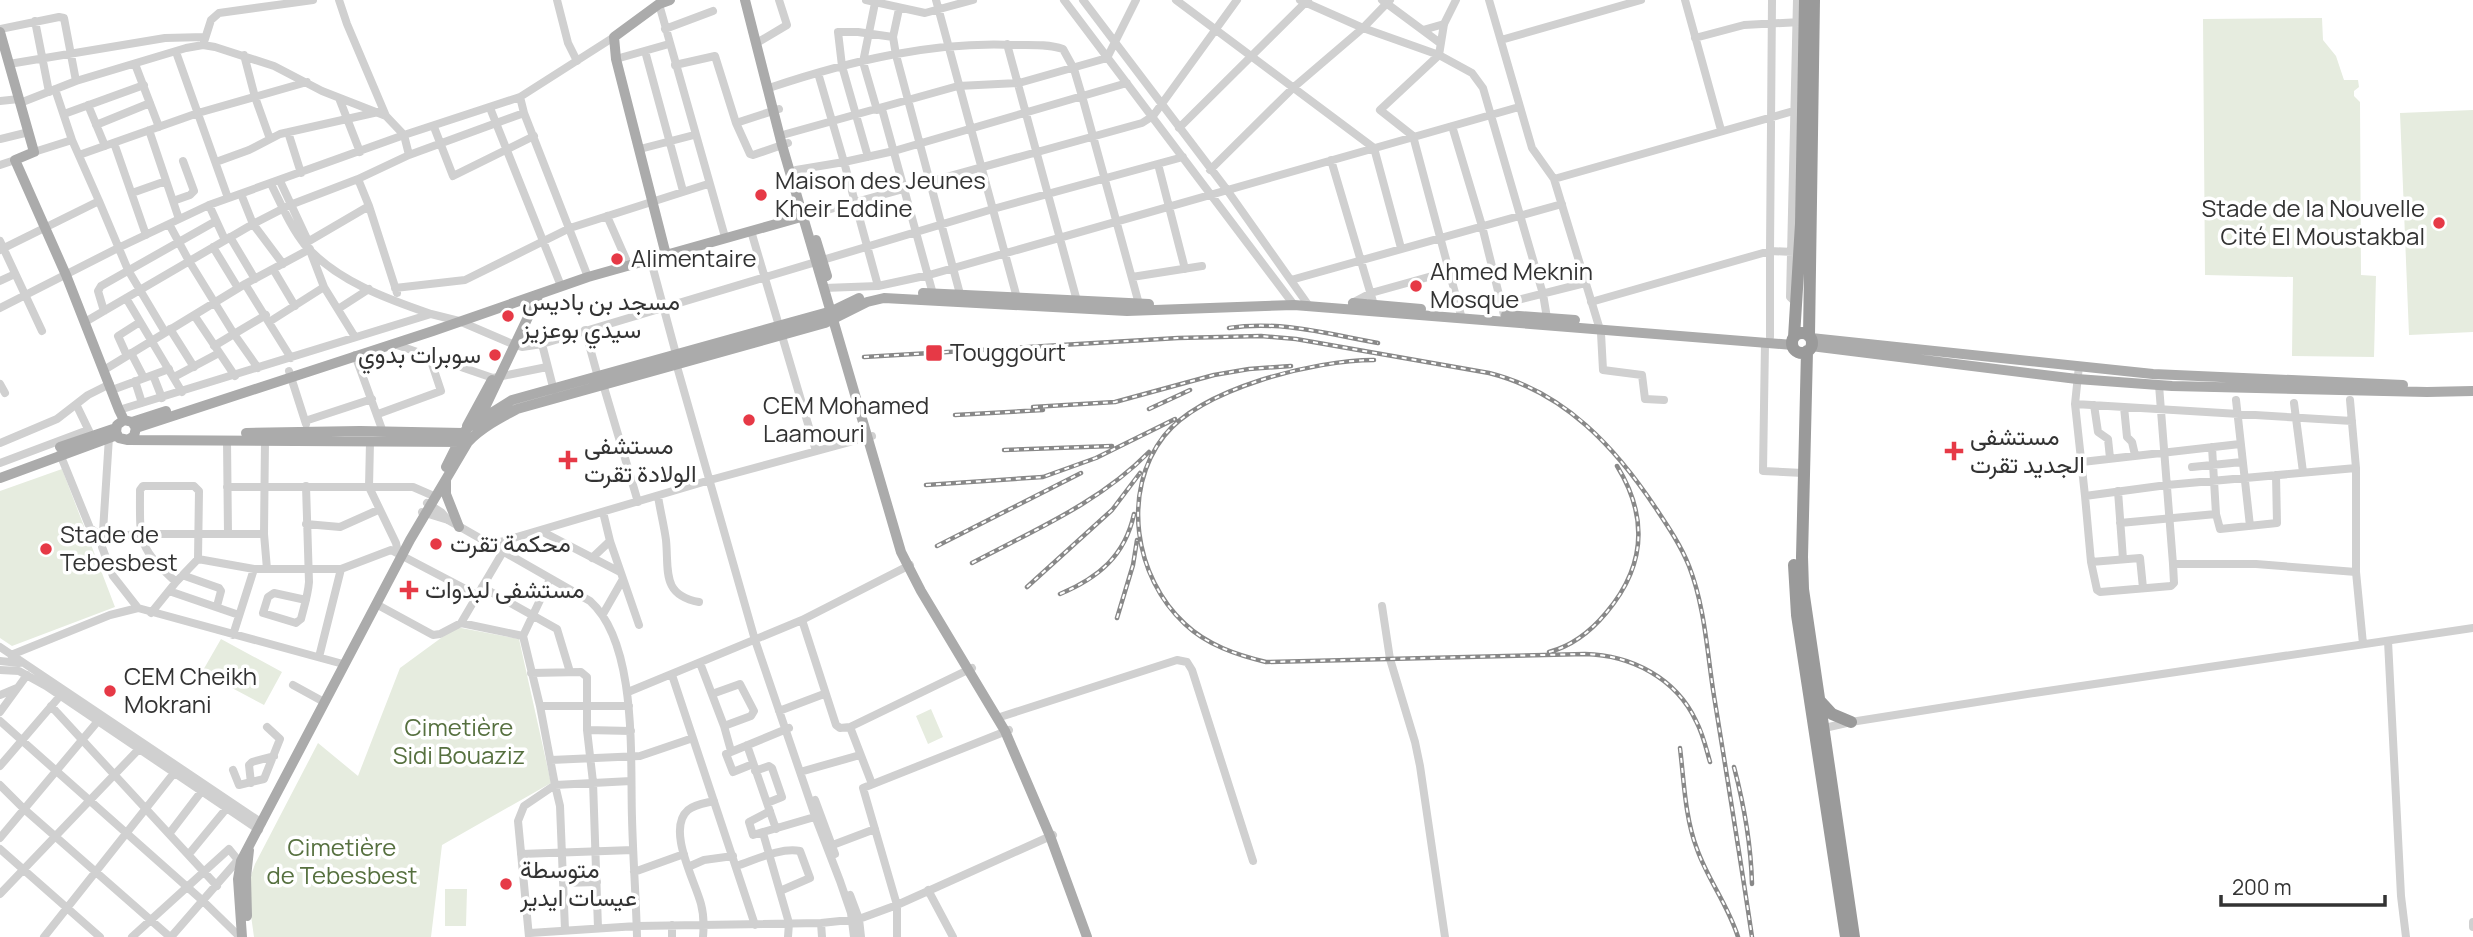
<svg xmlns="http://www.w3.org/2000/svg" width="2473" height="937" viewBox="0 0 2473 937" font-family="Manrope,Vazirmatn,sans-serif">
	<rect width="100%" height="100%" fill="#fff"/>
	<path fill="#e6ecdf" d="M2322,18l1,22 13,16 8,24h14l1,7 -5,4v5l6,6 1,173 15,1 -2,81 -82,-1 1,-79 -88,-2 -2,-256z
		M2473,110v222l-64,3 -9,-222z
		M62,469l53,138 -103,39 -12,-8v-147z
		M456,627l63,12 32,144 -109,62 -11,92h-177l-7,-50 8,-23 63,-121 40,33 42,-108z
		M221,639l61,33 -18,33 -62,-33z
		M931,709l12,28 -15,7 -12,-28z
		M445,889h22l-1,37h-21z"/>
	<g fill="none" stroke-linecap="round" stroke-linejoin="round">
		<path stroke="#d0d0d0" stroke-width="8" d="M339,0l8,24 39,92
			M557,0l11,43 9,18
			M866,0l59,13 48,-13
			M936,0l81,298
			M1064,0l230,305
			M1083,0l144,190 82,116
			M1176,0l198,148 27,100
			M1300,0l63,28 76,27 33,18 11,15 60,206 4,24
			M1382,0l58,43
			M1456,0l-12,24 -5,31 -59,55 33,26 49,183
			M1489,0l43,148 22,31 47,154 2,37 39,5 3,24 19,1
			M1685,0l36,130
			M875,3l-12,59 14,48
			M659,4l66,233
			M899,9l-6,28 3,18 64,239
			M35,21l14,71
			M0,29l59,-12 5,1 12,63
			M665,29l48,-18
			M1423,30l21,-6
			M1695,38l49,-13 57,-3
			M1501,40l140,-40
			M760,41l27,-16 -8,-25
			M204,42l7,-22 8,-7 94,-13
			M1007,44l70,257
			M645,51l38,140
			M176,52l52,146
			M244,55l11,42 15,42
			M616,59l53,-15
			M9,64l156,-26 40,-1
			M135,64l24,63
			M675,65l40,-9 21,67 43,-14
			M772,87c78,-26 161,-46 243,-42 16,0 34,-1 48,4l11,20 8,27 57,208
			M55,89l17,51
			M520,97l4,16 64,164
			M339,98l21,54
			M0,101l19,-2
			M20,103l56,-22 110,-33 17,-3 12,2 59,19 48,25 64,25 18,19 5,20 -51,24 -68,26 -37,19 -168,98
			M88,105l17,41
			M490,108l71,178
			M882,109l51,185
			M64,114l80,-29
			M736,123l14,31 3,1 35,-12
			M96,125l54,-22
			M1452,126l30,100 22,89
			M434,127l19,49 81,-40
			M1179,128l129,-128
			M149,130l30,89
			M288,132l13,41
			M786,134l172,-48 61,-3 88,-25 29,-58
			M0,139l29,-7
			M114,143l32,92
			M640,149l54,-14
			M79,155l119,-42 109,-31
			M409,155l115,-42
			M868,157l-26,-91 -4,-34h20l35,5
			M1331,160l43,145
			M216,162l33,-12 31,-16 98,-22
			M1158,164l27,105
			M0,165l15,-5
			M796,170l48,-8 -26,-89
			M1210,170l84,-83 69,-59 27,-28
			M358,179l11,27 28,87
			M1554,179l243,-69
			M280,181l28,60
			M271,184c10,20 20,44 34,61 32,36 82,54 126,69
			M132,193l34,-12
			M241,194l12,30 30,40
			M99,201l29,69 37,62
			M173,201l17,-6 4,-4 -11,-30
			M209,205l16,35
			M809,215l333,-92 11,-7 84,-116
			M607,216l22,50
			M169,224l20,37 45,73 -20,12
			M751,231l65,220
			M230,237l25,42
			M0,241l42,90
			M304,244l65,-38
			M213,247l25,41
			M0,250l99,-49 -27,-61 -38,12
			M311,253l13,34 31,50
			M651,261l25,93
			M273,269l22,37
			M1132,277l70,-11
			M1291,280l271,-76
			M0,281l15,-7
			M245,284l46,74
			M878,286l-34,-124 50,-11 233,-68
			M395,288l70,-8 105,-52 138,-44
			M824,288l54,-2 51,-11 590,-168
			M126,298l56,94
			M1591,302l179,-51 2,-251
			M1352,303l19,-10 79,-22
			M1796,303l-6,-6 7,-297
			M1502,304l83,-21
			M0,308l118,-60 91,-43 195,-70 116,-38 94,-60
			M338,309l31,-20
			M104,311l-6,-20 3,-5 115,-65
			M194,315l41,61
			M269,322l55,-35
			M170,329l24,38
			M585,330l13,47
			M1770,337v-86l23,1
			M1765,343l-2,128 40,2
			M394,344l99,34 54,-11
			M542,344l12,47
			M131,353l13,25
			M355,355l28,77
			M127,356l-9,-20 22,-14
			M676,363l79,277 60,176 25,65 11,32 3,24
			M2079,366l-4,38 10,92 82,-11 189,-17 -6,-68
			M258,368l-24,-34 32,-19
			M104,370l141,-86 65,-35
			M289,371l17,53
			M153,375l9,23
			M174,377l45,-24
			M135,381l7,22
			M0,384l5,9
			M603,384l35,118
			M2159,385l14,179h83l100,8
			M112,390l57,-21
			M2236,400l14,126
			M2294,403l9,69
			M76,404l14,29
			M2075,404l277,17
			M2094,405l4,27 10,7 2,19
			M2124,407l3,30 5,5 3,13
			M119,410l312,-96 28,7 56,24 7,2 20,-3 451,-135 190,-52
			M378,414l63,-23 -11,-33
			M305,421l67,-22
			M109,437l-7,110 11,29 25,32 205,56
			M227,440l1,94
			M370,442l-1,45h44l23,10
			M0,443l57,-24 31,-24 22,-11
			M2212,447l4,67 4,15 57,-6 -1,-48
			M60,454l30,74 12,9 38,-3h124
			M2082,462l158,-18
			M0,463l88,-33
			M2192,467l50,-5
			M2356,468v104l7,72
			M227,487h142l27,56 2,10
			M2118,491l5,68
			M658,496c2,14 6,29 8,44 3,30 -5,55 33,62
			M2085,496l6,66 6,28 3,2 71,-6 3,-3 -1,-19
			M427,503l14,9 7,8
			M422,512l26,8 142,81c48,43 40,158 42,217 1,40 4,79 5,119
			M603,512l7,29 29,84
			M2120,523l96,-9
			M306,524l34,3 38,-17
			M541,531l79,41
			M490,545l220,-65 162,-44
			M592,558l18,-17
			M198,559l56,10h13l-3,-35 1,-94
			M2091,562l49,-4 3,30
			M267,569h74l50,-19 86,45
			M182,575l37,13 2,3 -4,15
			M482,587l75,42 13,43
			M169,591l70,24
			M306,600l-32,-7 -6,4 -5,16 33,10 5,-4c3,-12 7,-24 8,-37l-3,-96
			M376,604l57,31 7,-1 21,-11 62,13 17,70 15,79 -31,21 -6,15 11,116
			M1382,606l8,53 25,83 5,24 25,171
			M151,613l25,-31 22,-23 1,-68 -5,-5h-51l-3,4c0,52 -3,56 36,92
			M603,614l20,-35
			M802,620l34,105 4,3 10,-1 122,-59
			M461,623l43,-73
			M233,635l21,-66
			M523,636l27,-57
			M2388,641l13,255 5,41
			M0,647l262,176
			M11,655l99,-40 28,-7
			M319,657l22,-88
			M0,661l19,2
			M700,663l24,63 7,25
			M0,670l19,1 27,15 213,144
			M531,673l50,-1 6,5v53l6,52 5,146
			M672,675l83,250
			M293,685l31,17
			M628,692l174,-72 108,-55
			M712,694l28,-10 14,27 -3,5 -27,10
			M0,695l17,-7
			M51,706l166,180
			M540,706h89
			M779,711l45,-17
			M0,712l27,-37
			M997,718l180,-58 10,2 5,8 61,191
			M0,721l203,180 37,36
			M850,727l22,57
			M1820,729l31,-7 183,-29 439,-65
			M587,730l44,1
			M747,745l29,84
			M551,760l89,-4 53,-18
			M753,764l-20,8 -7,-18 63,-26
			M0,766l60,-70
			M233,770l6,15 25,-6 16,-40 -13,-12
			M755,771l14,-5 3,2 10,29 -15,6
			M800,772l60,-17
			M251,783l-2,-18 3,-3 22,-6
			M0,785l24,24 146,128
			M815,800l20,54
			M770,811l-21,11 4,13 65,-19
			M763,833l26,90 -1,14
			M169,834l32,-42
			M0,838l98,-117
			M830,846l45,-17
			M0,849l100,88
			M189,854l37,-45
			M521,854l112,-4
			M736,866c19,-6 45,-19 64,-15l10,27 -30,13
			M688,867l16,-7 29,-4
			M634,872l50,-18
			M563,883l34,-1
			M928,890l25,47
			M0,894l139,-145
			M850,895l9,24 2,18
			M2473,922v5
			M821,923l1,14
			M672,925v12
			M565,930l-5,-124 -5,-21 76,-4
			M530,933l107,-7 184,-3 38,-4 38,-14 156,-70
			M44,937l130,-164
			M132,937l97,-88 9,11
			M171,937l67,-77 3,1
			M703,937c1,-11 1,-22 -2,-33 -6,-23 -35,-75 -13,-94 7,-6 18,-7 26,-9
			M897,937v-32l-34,-117 146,-58"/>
		<path stroke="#ababab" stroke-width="10" d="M745,0l37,145 119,407 20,39 84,140 45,105 37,101
			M0,32l34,120 -19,8 51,115 53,135 5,10 8,2 4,6 -2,8 -6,4 -9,-2 -3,-6 1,-7 7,-5
			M816,240l11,36
			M666,255l-50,-196 -2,-22 45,-33 11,-4
			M923,293l226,11
			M1353,303l68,6
			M1506,315l69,5
			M1811,338l342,36 250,11
			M1811,346l266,33 95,7 255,6 46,-1
			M479,420l60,-126
			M132,422l34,-11
			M467,426l25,-46
			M136,428l297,-97 155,-54 220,-62
			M246,433l114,-2 103,2
			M128,440l335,2
			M60,447l56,-19
			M446,467l17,-34 6,-6 43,-27 320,-89 27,-13
			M0,478l117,-43
			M446,481v13l13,33
			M247,916l-1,-39 3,-27
			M242,937l-4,-58 3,-18 169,-321 58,-98c13,-14 32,-24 49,-33l308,-86 42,-21 17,-4 243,13 167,-6 499,40"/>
		<path stroke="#9a9a9a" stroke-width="12" d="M1792 343a10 10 0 1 1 20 0a10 10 0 1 1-20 0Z
			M1809,336l5,-336
			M1794,337l7,-113 4,-224
			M1807,351l-5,206 1,32 51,348
			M1794,565l3,50 49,322
			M1820,701l12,13 19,8"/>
		<g stroke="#888" stroke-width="4.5">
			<path id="rail" d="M1229,328c51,-8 99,6 149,15
				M864,357l314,-19 83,-2 35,3 193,34c76,19 127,75 168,137 12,18 24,36 32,56 16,41 18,86 25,130 13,80 26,160 38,241
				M1374,360c-59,0 -172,28 -210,76 -43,55 -30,141 21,188 22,21 52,31 81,38l319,-8c46,1 91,24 111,67 7,13 10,27 14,41
				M1033,407l82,-5 99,-27 35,-6 42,-3
				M1149,409l41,-19
				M955,415l88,-5
				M1004,450l108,-4
				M926,485l117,-8 53,-19 79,-39
				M937,546l144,-73
				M972,563c62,-33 127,-60 177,-111
				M1027,587l85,-77 28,-37
				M1060,594c38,-16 65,-38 74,-80
				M1117,618l16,-53 4,-25
				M1549,652c23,-6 42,-21 57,-39 39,-46 43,-95 11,-147
				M1680,748c4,33 5,70 17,101 11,31 31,56 41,88
				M1734,767c10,38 17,78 18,117"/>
		</g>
		<use href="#rail" stroke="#fff" stroke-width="2" stroke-dasharray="5" stroke-linecap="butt"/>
	</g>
	<g fill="#e63946" stroke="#fff" stroke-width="2.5">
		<circle cx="761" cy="195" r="7"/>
		<circle cx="2439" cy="223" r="7"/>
		<circle cx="617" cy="259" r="7"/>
		<circle cx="1416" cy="286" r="7"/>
		<circle cx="508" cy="316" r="7"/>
		<rect x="925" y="344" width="18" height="18" rx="3.5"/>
		<circle cx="495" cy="355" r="7"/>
		<circle cx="749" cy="420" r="7"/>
		<path d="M1950.5 440.5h7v7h7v7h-7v7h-7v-7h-7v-7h7z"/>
		<path d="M564.5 449.5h7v7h7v7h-7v7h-7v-7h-7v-7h7z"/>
		<circle cx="436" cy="544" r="7"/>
		<circle cx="46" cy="549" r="7"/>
		<path d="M405.5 579.5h7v7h7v7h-7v7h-7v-7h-7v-7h7z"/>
		<circle cx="110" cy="691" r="7"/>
		<circle cx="506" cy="884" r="7"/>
	</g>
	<g text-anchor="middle" stroke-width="7" stroke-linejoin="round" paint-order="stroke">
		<g font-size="24" fill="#333" stroke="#fff" text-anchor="start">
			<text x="775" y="189">Maison des Jeunes<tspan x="775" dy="28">Kheir Eddine</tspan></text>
			<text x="2425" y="217" text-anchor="end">Stade de la Nouvelle<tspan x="2425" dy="28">Cité El Moustakbal</tspan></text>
			<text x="631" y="267">Alimentaire</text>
			<text x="1430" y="280">Ahmed Meknin<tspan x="1430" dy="28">Mosque</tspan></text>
			<text x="522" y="310">مسجد بن باديس<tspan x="522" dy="28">سيدي بوعزيز</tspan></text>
			<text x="950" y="361">Touggourt</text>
			<text x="481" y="363" text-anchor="end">سوبرات بدوي</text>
			<text x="763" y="414">CEM Mohamed<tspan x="763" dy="28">Laamouri</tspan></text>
			<text x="1970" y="445">مستشفى<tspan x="1970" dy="28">الجديد تقرت</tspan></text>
			<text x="584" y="454">مستشفى<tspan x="584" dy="28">الولادة تقرت</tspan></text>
			<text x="60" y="543">Stade de<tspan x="60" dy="28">Tebesbest</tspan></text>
			<text x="450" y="552">محكمة تقرت</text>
			<text x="425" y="598">مستشفى لبدوات</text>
			<text x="124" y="685">CEM Cheikh<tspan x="124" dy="28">Mokrani</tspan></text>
			<text x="520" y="878">متوسطة<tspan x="520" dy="28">عيسات ايدير</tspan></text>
		</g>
		<g font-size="24" fill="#56703f" stroke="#fff">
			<text x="459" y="736">Cimetière<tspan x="459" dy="28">Sidi Bouaziz</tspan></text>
			<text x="342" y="856">Cimetière<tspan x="342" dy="28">de Tebesbest</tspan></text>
		</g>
	</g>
	<path d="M2221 895v10h164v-10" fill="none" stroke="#333333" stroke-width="3.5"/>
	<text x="2232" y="895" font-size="21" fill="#333333" stroke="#ffffff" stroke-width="5" paint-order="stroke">200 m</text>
</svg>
